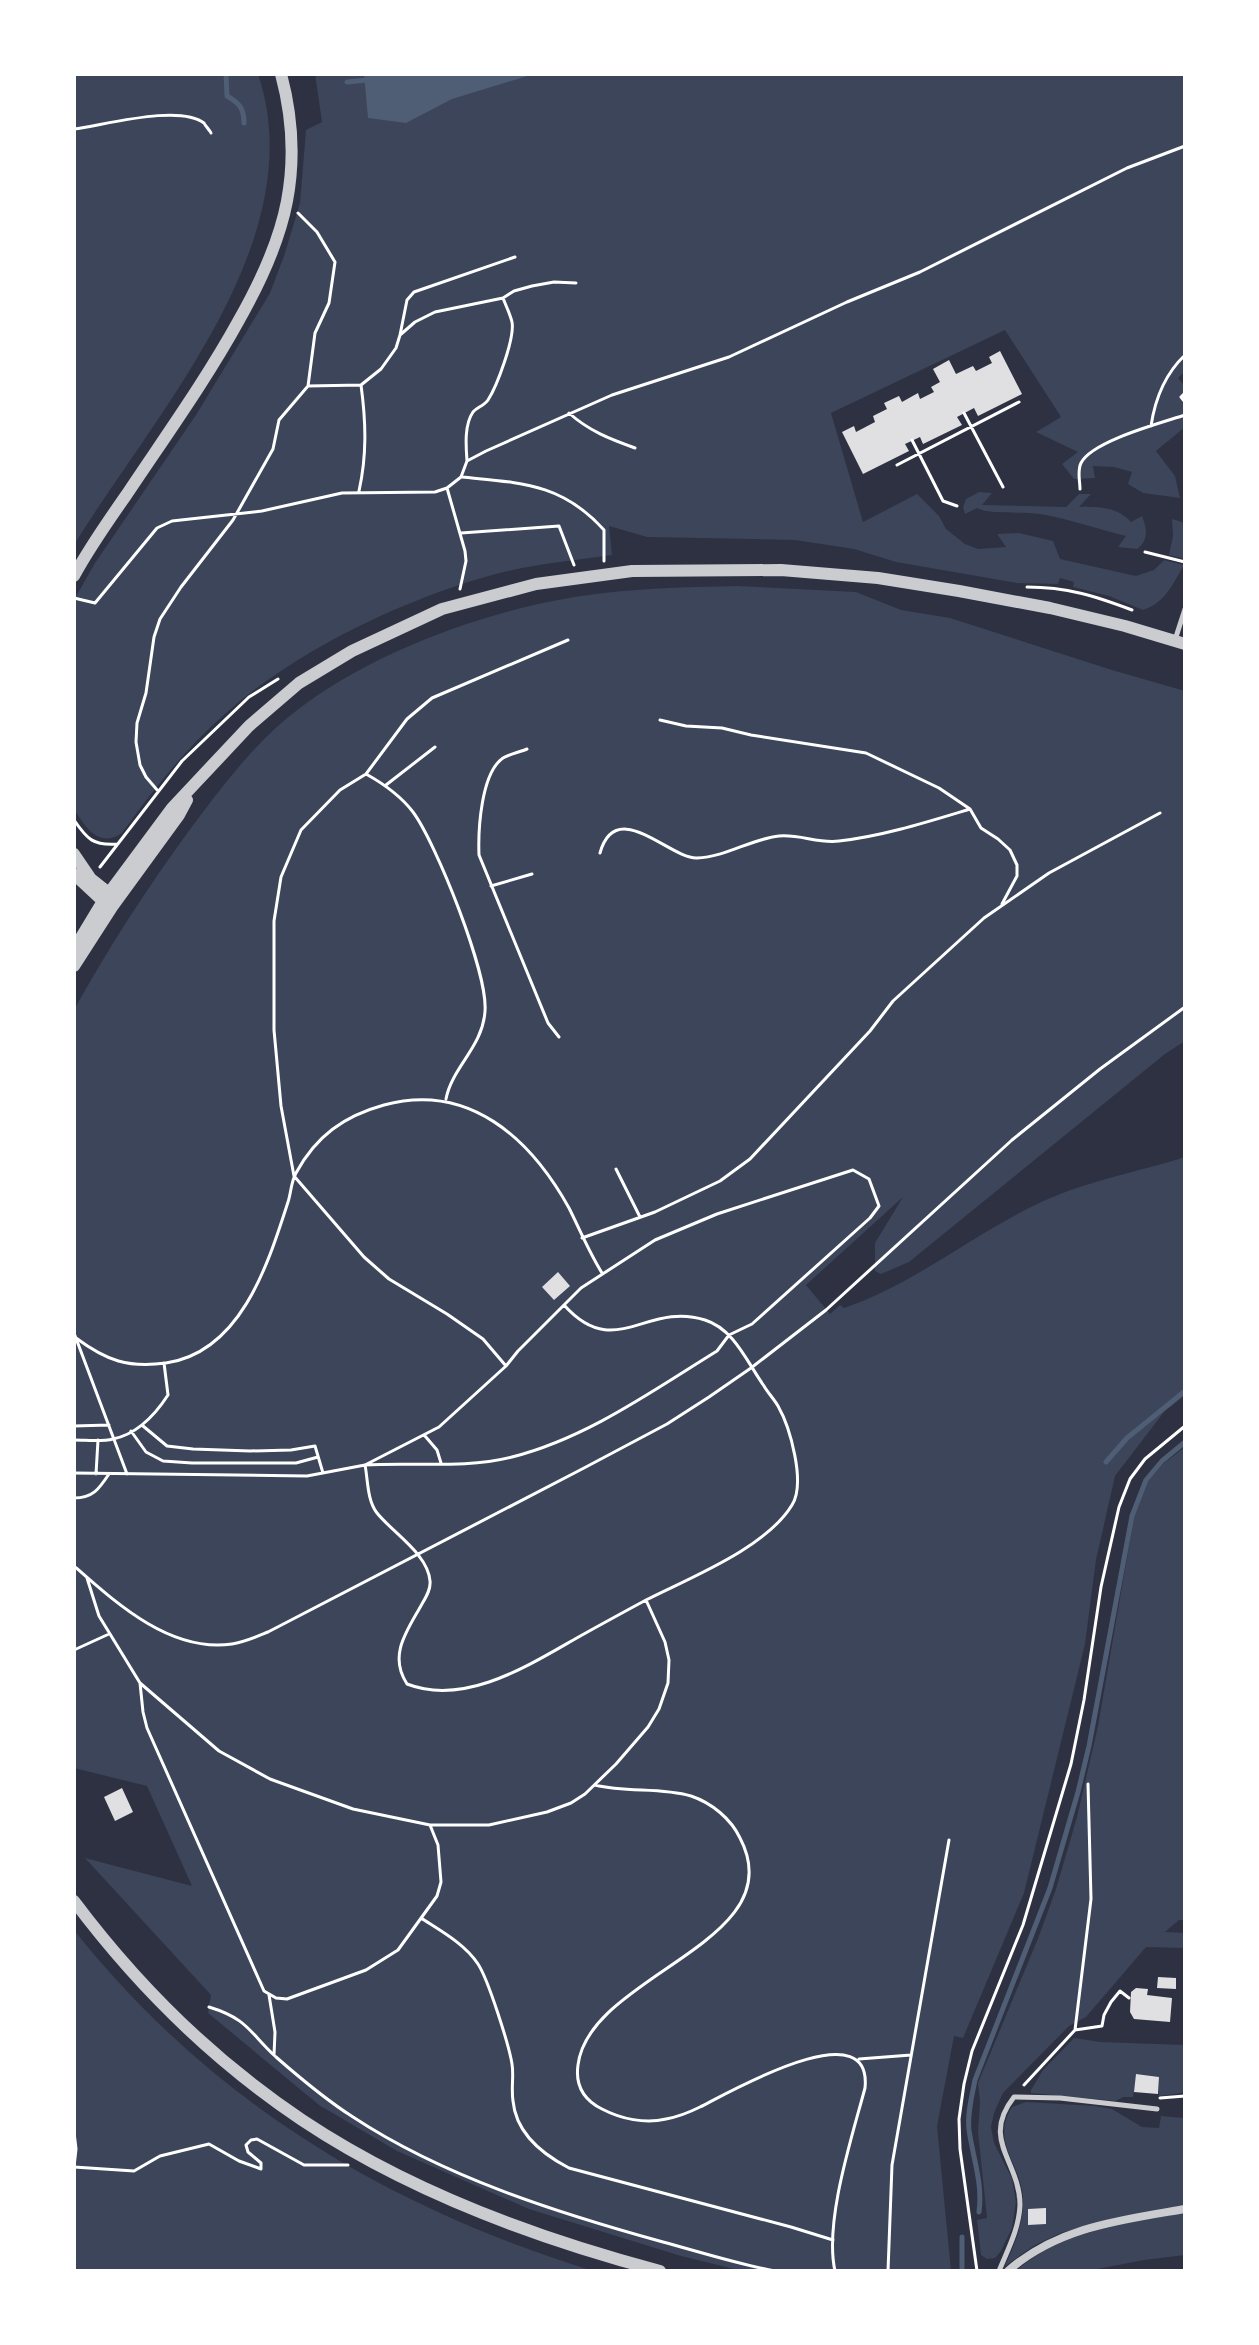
<svg xmlns="http://www.w3.org/2000/svg" width="1259" height="2345" viewBox="0 0 1259 2345" font-family="Barlow,sans-serif">
	<rect width="100%" height="100%" fill="#2d3142"/>
	<path fill="#3c4559" d="M74,74h184c56,166 -103,339 -184,471z
		M315,74h870v297l-7,7 7,8v41l-29,24 19,25 5,22 -37,-5 -15,-9 4,-12 -18,-5 -21,-1 2,12 -21,1 -12,-15 16,-12 -42,-20 25,-15 -56,-87 -174,83 32,109 54,-28 22,22 7,13 19,15 13,5 28,-2 -9,-13 22,-1 34,8 7,18 76,17 18,-6 10,-10 20,5c-11,19 -19,38 -41,45l-34,-14 -36,-9 1,-5 -14,-4 -2,6 -41,-1 -121,-21 -42,-13 -59,-9 -148,-3 -38,-11 3,29c-40,6 -81,9 -120,20 -90,25 -197,76 -267,139 -40,35 -72,76 -103,119 -23,16 -37,-6 -48,-24v-209l21,-37 101,-148 74,-122 14,-37 16,-53 6,-73 16,-8z
		M979,492l13,1 -10,12 84,2 13,-13h12l-12,13c20,-1 38,0 52,15l11,-6c5,13 7,24 -5,33l-19,-2 8,-11c-29,-7 -57,-17 -86,-22 -18,-3 -50,1 -63,-6l-12,6 -2,-7 3,-8z
		M1172,519l10,3 3,4v33l-16,-4 4,-19z
		M737,586l119,6 45,18 49,8 162,52 73,21v350l-20,13 -256,208 -28,12 -6,-3v-28l28,-46 -97,88 24,29 10,-9 4,3c68,-23 124,-70 189,-102 47,-24 102,-33 152,-49v238l-21,17 -49,64 -19,84 -11,84 -61,249 -61,145 -9,-2 -17,90 14,145h-209l-61,-15 -152,-47 -132,-58 -78,-46 -111,-92 3,-18 -126,-137 107,28 -45,-100 -73,-18v-758c34,-62 72,-120 114,-178 33,-44 64,-87 108,-121 81,-63 207,-107 308,-118 44,-5 88,-6 133,-7z
		M1185,1447v473h-6l-14,12 20,1v15l-39,-1 -60,70 -17,9 -66,67 -9,20 -3,14 3,16 18,36 4,23 -4,26 -11,23 -6,7 -8,1 -6,-4 -4,-35 10,-2 -9,-86 2,-30 -2,-19 61,-147 17,-47 21,-72 21,-91 36,-209 14,-36 15,-17z
		M74,1930c135,170 312,277 519,341h-519z
		M1074,2038l27,4 84,3v43l-3,5 -23,3v-19l-22,-3 -4,23h-10l-7,4 -85,-8v-3l12,-20z
		M1026,2102l69,4 17,3 30,18 17,1 2,-12 22,2 2,6v82l-122,26 -28,13 -30,21c10,-23 19,-43 18,-68 -2,-35 -33,-56 -11,-91z
		M1185,2212v43l-41,5 -57,11h-71c45,-41 111,-47 169,-59z"/>
	<path fill="#4f5d75" d="M364,74h170l-82,25 -46,24 -38,-5z"/>
	<g fill="none" stroke-linecap="round" stroke-linejoin="round">
		<path stroke="#4f5d75" stroke-width="5" d="M226,74l1,22c12,7 17,12 17,27
			M347,82l21,-2
			M1106,1462l21,-24 58,-47
			M979,2212c4,-28 -6,-54 -10,-82 -2,-17 3,-34 6,-50l75,-192 28,-96 11,-46 43,-230 14,-36 16,-19 23,-19
			M962,2271v-34"/>
	</g>
	<path fill="#e0e0e3" d="M1000,351l22,43 -44,22 -4,-8 -17,9 5,8 -39,19 -3,-7 -15,7 4,7 -46,23 -21,-42 12,-6 2,6 19,-10 -2,-6 14,-7 -3,-6 15,-7 3,6 16,-9 2,6 14,-7 -3,-5 9,-5 -7,-13 16,-9 7,14 17,-8 3,5 16,-8 -3,-6z
		M558,1272l12,14 -16,14 -12,-13z
		M122,1788l11,24 -18,9 -11,-24z
		M1158,1977l18,1v11l-19,-1z
		M1136,1988l12,1 -1,6 25,3 -2,24 -36,-3 -4,-7 1,-20z
		M1136,2074l23,3 -1,17 -24,-2z
		M1046,2208v16l-18,1v-16z"/>
	<g fill="none" stroke-linecap="round" stroke-linejoin="round">
		<path stroke="#fff" stroke-width="3" d="M74,129c31,-4 105,-25 130,-6 0,1 7,9 7,10
			M400,335l7,-35 7,-8 101,-35
			M308,386l53,-1 20,-16 15,-21 4,-13 15,-13 20,-10 68,-14 11,-7 18,-5 22,-4 22,1
			M1185,393l-4,4 4,5
			M569,413c20,18 41,26 66,35
			M964,413l39,74
			M1151,426c4,-27 14,-52 34,-71
			M912,440l31,61 14,5
			M467,461c-1,-14 -3,-36 6,-49 4,-5 11,-6 15,-12 9,-14 27,-62 24,-78 -2,-8 -6,-16 -9,-24
			M897,465l122,-63
			M462,477c59,6 100,6 142,53v31
			M447,488l18,63 1,10 -6,28
			M1080,489c0,-8 -3,-18 1,-26 11,-22 80,-40 104,-48
			M359,491c8,-36 7,-69 2,-106
			M461,533l98,-7 15,39
			M1145,552l40,10
			M1027,587c40,0 68,9 105,23
			M74,598l21,5 62,-75 15,-7 90,-10 80,-18 93,-1 12,-4 14,-11 6,-16 19,-10 126,-56 117,-38 118,-55 73,-30 207,-104 58,-22
			M660,720l26,6 36,2 29,7 115,18 73,35 31,21 11,19 17,11 12,11 7,15v11l-15,28
			M527,749c-7,3 -17,5 -24,9 -22,15 -25,72 -24,97l69,168 11,14
			M366,774c18,10 34,21 47,38 23,31 75,161 72,199 -2,36 -33,56 -39,88
			M386,785l49,-38
			M158,791l-12,-14 -6,-12 -4,-23 1,-19 9,-30 8,-56 6,-18 21,-32 52,-67 40,-71 6,-29 29,-34 7,-53 14,-30 6,-41 -18,-30 -19,-19
			M74,820c13,19 19,26 44,24
			M600,853c16,-57 70,6 97,5 29,-1 54,-19 82,-22 21,-2 40,8 60,5 44,-5 88,-19 131,-32
			M100,867l82,-106 67,-64 29,-18
			M491,886l41,-12
			M616,1169l24,48
			M582,1238l73,-26 65,-31 30,-22 120,-128 23,-30 91,-83 65,-45 111,-60
			M74,1333l53,141
			M76,1338c31,23 52,30 90,25 75,-11 102,-99 122,-161 3,-9 3,-20 8,-29 20,-37 48,-57 88,-68 85,-23 146,33 185,103 11,22 20,44 33,65
			M506,1366l-23,-27 -36,-25 -58,-35 -25,-22 -70,-81 -13,-70 -7,-76v-109l7,-44 20,-47 39,-40 26,-16 41,-55 25,-21 136,-58
			M74,1426l35,-1
			M143,1426l24,20 26,3 57,2 41,-1 24,-4 8,27
			M131,1431l15,21 17,9 29,2h104l22,-6
			M425,1436l12,14 4,13
			M74,1440c12,0 28,2 39,-1 25,-5 42,-24 55,-44l-4,-32
			M74,1473l233,3 58,-11 74,-38 67,-61 12,-15 63,-63 74,-48 62,-26 136,-44 16,9 10,27 -9,12 -118,106 -23,11 -12,16c-65,40 -130,87 -205,106 -46,12 -100,5 -147,8 3,15 2,35 12,48 16,20 51,41 53,68 1,8 -4,16 -8,23 -15,27 -34,51 -15,80 57,22 119,-17 168,-45 23,-13 47,-26 71,-39
			M96,1474l2,-34
			M74,1498c19,0 25,-9 35,-24
			M74,1566c43,38 97,87 158,78 13,-2 24,-7 36,-12l316,-164 83,-44 42,-27 42,-29 75,-58 186,-170 88,-71 85,-62
			M87,1578l12,38 41,67 79,68 51,28 83,30 77,16h59l58,-13 24,-9 14,-9 31,-30 32,-37 11,-18 9,-26 1,-23 -4,-18 -19,-42c43,-22 120,-52 146,-95 14,-22 -2,-78 -14,-99 -4,-7 -10,-13 -14,-20 -17,-24 -30,-57 -59,-66 -59,-19 -90,42 -141,-15
			M74,1650l35,-16
			M140,1683l3,29 4,16 117,263 12,7 11,1 79,-29 32,-20 39,-54 4,-14 -3,-37 -8,-20
			M595,1785c32,8 65,2 96,11 21,7 40,23 49,42 55,105 -151,136 -162,227 -3,21 6,35 24,44 19,10 43,15 64,10 11,-2 24,-7 34,-12 28,-14 173,-98 165,-19 -13,49 -41,134 -30,183
			M421,1918c20,13 44,26 57,46 10,15 31,81 34,100 2,12 -1,24 1,37 3,32 29,53 56,67l222,59 42,13
			M269,1995l6,37 -1,23
			M209,2007c39,12 40,25 67,50 24,21 50,43 77,60 91,60 205,96 310,125 37,10 74,22 112,29
			M1075,2030l27,-4 2,-11 7,-13 9,-11 9,7
			M859,2059l52,-4
			M1024,2085l51,-55 16,-131 -3,-115
			M1160,2098l25,-2
			M74,2132l2,17 -2,18 60,4 26,-15 49,-12 30,17 22,8v-6l-13,-11 -2,-7 5,-5 6,-1 47,26h44
			M888,2271l4,-106 57,-325
			M977,2271l-17,-122 -1,-30 5,-35 8,-33 51,-126 48,-161 13,-64 17,-113 18,-80 11,-28 15,-20 40,-33"/>
		<path stroke="#caccd0" stroke-width="5" d="M1175,640l10,-31
			M999,2271c9,-22 20,-42 21,-66 0,-44 -40,-65 -6,-108l46,1 97,11"/>
		<path stroke="#caccd0" stroke-width="8" d="M1008,2271c50,-44 113,-51 177,-62"/>
		<path stroke="#caccd0" stroke-width="12" d="M74,576c15,-28 34,-55 53,-82 38,-57 79,-114 112,-174 21,-37 40,-77 48,-119 8,-42 5,-86 -6,-127
			M74,854l17,25 24,19
			M74,874l29,27
			M74,949l29,-48 69,-93 77,-82 50,-43 53,-32 90,-42 94,-25 96,-13 149,-1 97,8 81,13 91,17 75,18 60,18
			M74,966l38,-59 67,-92 8,-15
			M74,1901c63,84 140,160 228,219 108,72 233,118 358,151"/>
	</g>
	<rect width="1259" height="2345" fill="none" stroke="#ffffff" stroke-width="152"/>
</svg>
